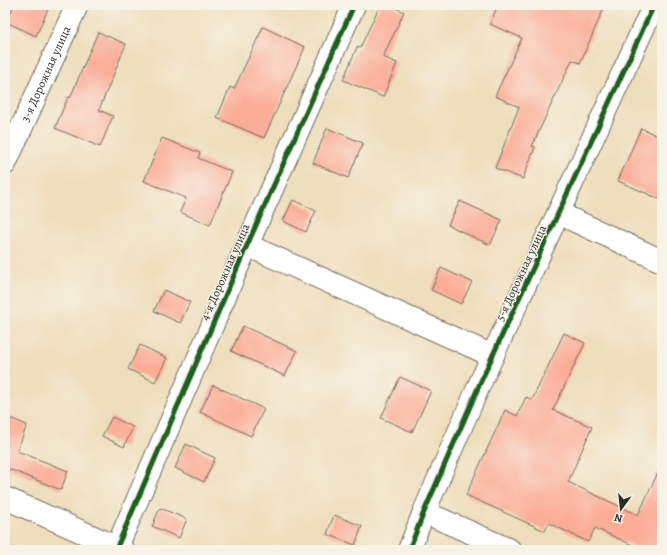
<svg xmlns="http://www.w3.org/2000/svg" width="667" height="555" viewBox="0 0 667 555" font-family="Alegreya,serif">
	<rect width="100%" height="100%" fill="#f7f3e8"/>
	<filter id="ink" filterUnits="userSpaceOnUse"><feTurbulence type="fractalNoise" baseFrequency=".025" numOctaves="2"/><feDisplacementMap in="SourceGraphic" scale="8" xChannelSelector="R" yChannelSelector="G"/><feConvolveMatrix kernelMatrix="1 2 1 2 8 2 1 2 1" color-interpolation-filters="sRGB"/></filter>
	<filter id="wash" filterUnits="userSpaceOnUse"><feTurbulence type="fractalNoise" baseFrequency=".012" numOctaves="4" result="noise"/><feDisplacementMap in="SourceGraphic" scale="16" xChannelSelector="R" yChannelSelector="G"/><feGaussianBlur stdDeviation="0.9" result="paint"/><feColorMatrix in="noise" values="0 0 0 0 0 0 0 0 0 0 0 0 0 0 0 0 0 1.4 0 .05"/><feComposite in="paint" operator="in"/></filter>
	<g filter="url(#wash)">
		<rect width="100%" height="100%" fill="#efdebc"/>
		<g id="blocks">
			<path fill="#fbad97" d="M14,5h36l-14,31 -30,-14z
				M380,5h10l14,7 -21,45 14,6 -14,34 -40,-17 14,-33 3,1z
				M498,5h94l11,5 -23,53 -8,-3 -40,86 3,1 -12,32 -28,-11 24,-61 -24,-11 27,-58 -32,-14z
				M263,27l42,20 -41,91 -47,-20 13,-31 4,2z
				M98,32l28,12 -27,66 14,6 -13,31 -45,-19 13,-31 2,1z
				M327,128l36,15 -15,35 -35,-15z
				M641,128l21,10v62l-44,-19z
				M162,138l38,15 -2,5 34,14 -22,53 -30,-13 6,-14 -42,-17z
				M293,200l23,11 -10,21 -23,-11z
				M460,201l42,19 -12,25 -42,-20z
				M441,268l31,14 -11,22 -30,-14z
				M164,290l26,12 -10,21 -26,-12z
				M243,326l54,25 -12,25 -54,-25z
				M564,333l21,10 -32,67 39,17 -24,55 70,33 24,-51v86h-19l-48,-22 -7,14 -39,-19 -4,8 -79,-36 39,-85 12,6 9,-19 6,3z
				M140,345l27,13 -12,24 -27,-13z
				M400,377l31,14 -19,41 -31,-14z
				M213,385l51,24 -13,27 -51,-24z
				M5,416l22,9 -10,26 51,20 -7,19 -52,-21 -4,9z
				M112,417l21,10 -9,20 -22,-11z
				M186,444l29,14 -11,24 -29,-14z
				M160,508l27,11 -8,19 -27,-12z
				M334,515l28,11 -7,19 -28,-11z"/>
		</g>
	</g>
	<g filter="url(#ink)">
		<use href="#blocks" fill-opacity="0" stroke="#706a5e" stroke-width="1"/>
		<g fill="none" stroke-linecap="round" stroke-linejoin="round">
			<g stroke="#706a5e" stroke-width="24">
				<g id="minor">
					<path id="s1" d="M5,164l72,-159"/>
					<path d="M560,214l102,47"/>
					<path d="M247,245l246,111"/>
					<path d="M5,498l118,52"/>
					<path d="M424,512l86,38"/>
					<path d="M117,547l127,-295 110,-247"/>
					<path d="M409,550l15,-38 57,-131 173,-376"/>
				</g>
			</g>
			<use href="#minor" stroke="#fff" stroke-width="22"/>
			<g stroke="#f7f3e8" stroke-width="8">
				<path id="cycleway" d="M117,547l127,-295 110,-247
					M409,550l15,-38 57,-131 173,-376"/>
			</g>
			<use href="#cycleway" stroke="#1b5e20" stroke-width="5"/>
		</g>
	</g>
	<g text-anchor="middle" stroke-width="3" stroke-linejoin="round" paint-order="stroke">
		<g font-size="12" fill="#2b2b2b" stroke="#f7f3e8">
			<text dy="4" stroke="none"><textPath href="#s1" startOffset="99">3-я Дорожная улица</textPath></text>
			<text transform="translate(225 272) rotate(-66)" y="4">4-я Дорожная улица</text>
			<text transform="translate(521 273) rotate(-65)" y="4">5-я Дорожная улица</text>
		</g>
	</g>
	<rect width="667" height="555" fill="none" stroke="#f7f3e8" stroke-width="20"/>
	<g transform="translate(621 509) rotate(195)" stroke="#f7f3e8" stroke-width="3" paint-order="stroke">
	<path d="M0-3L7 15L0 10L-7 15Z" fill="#2b2b2b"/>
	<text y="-6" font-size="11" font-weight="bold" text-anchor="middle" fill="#2b2b2b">N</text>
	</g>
</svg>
